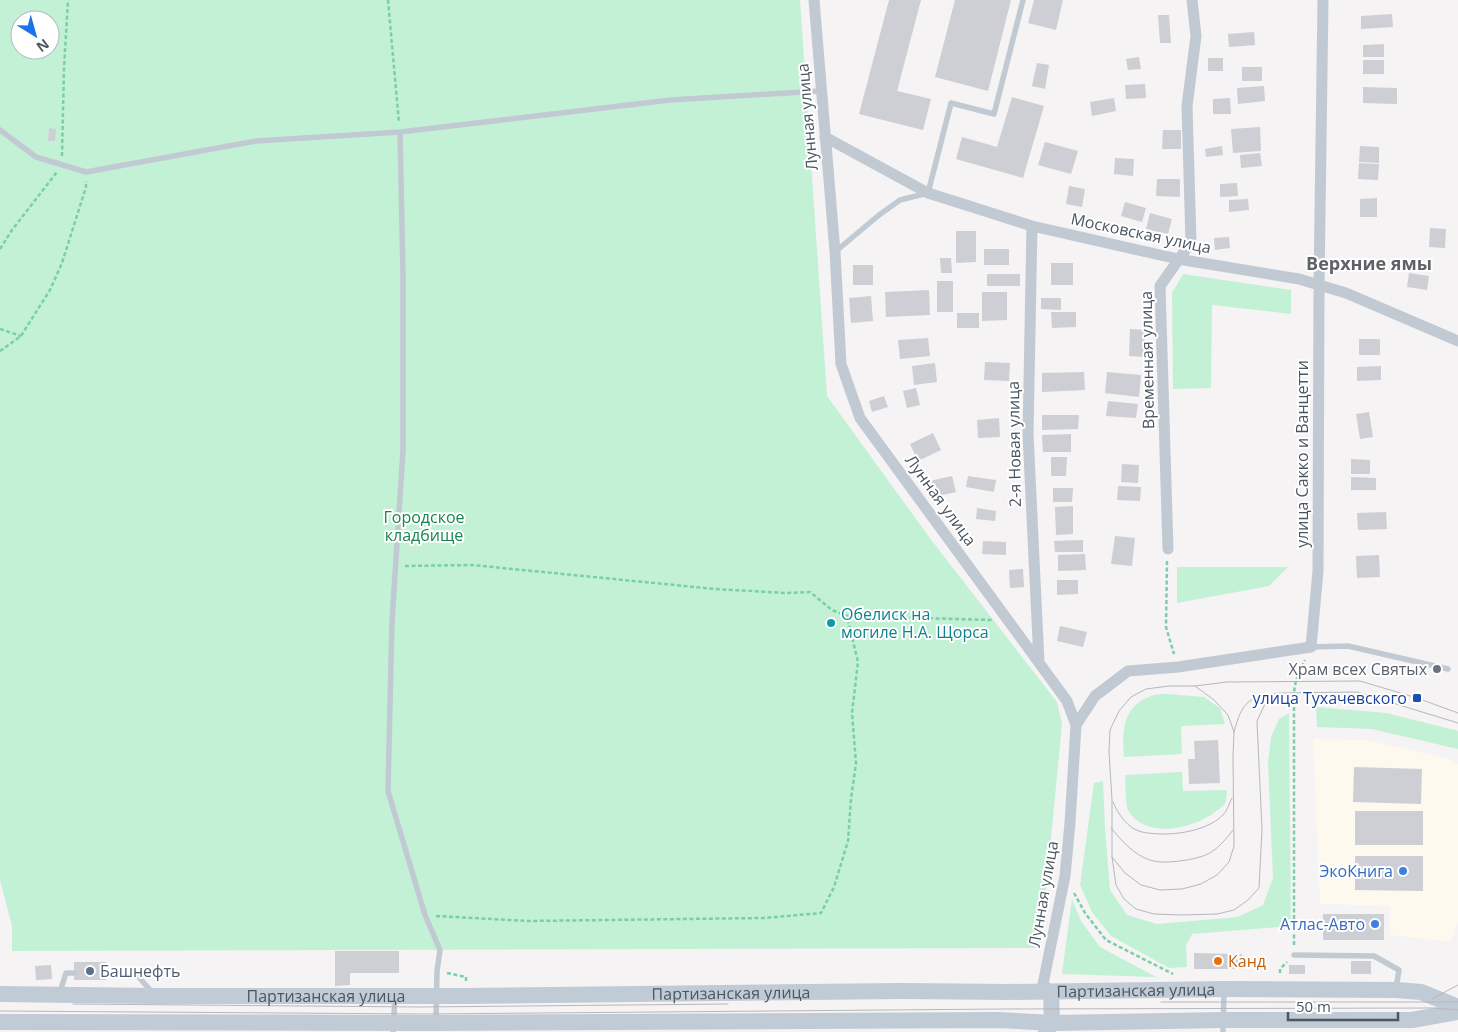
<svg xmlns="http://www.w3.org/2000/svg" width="1458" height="1032" viewBox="0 0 1458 1032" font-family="'Open Sans',sans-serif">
	<rect width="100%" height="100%" fill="#f5f3f3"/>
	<path fill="#fdf9ef" d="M1313,739l53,1 84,19 8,5v158l-7,20 -61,-7v-29l-70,-2z"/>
	<path fill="#c3f1d5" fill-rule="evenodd" d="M0,0h800l27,396 105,145 125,161 5,22 -20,208 -3,16 -1027,3v-25l-12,-46zM20,20h30v30h-30z
		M1183,274l108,16v24l-79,-9 -1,83 -38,1 -1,-96z
		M1177,567h111l-19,19 -92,17z
		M1168,694l36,3 16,11 5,16 -44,2 1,28 -58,3c-2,-23 -2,-50 25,-60 5,-3 13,-3 19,-3z
		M1316,707l70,6 72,18v18l-86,-20 -55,-2z
		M1289,713l2,213 -99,8 -6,12 1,21 -18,1 -58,-32 -19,-24 -12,-27 14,-102 9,-2 2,47 5,62 17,25 30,9 81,-7 25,-12 10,-27 -5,-116 3,-25 8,-18z
		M1182,772l1,19 44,-1c0,4 0,11 -3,15 -2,2 -6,5 -9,7 -22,17 -70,28 -87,-2 -3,-7 -2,-27 -3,-35z
		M1072,899l9,22 19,26 56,30 -94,-3z"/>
	<path fill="#cdcfd5" d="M889,0h32l-24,91 34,8 -8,31 -64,-16z
		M955,0h56l-23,91 -53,-14z
		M1034,0h29l-7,30 -28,-7z
		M1392,14l1,13 -32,2v-13z
		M1158,15h11l2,28h-11z
		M1254,32l1,13 -26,2 -1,-13z
		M1384,44v13h-21v-12z
		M1139,57l2,12 -13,1 -2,-11z
		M1208,58h15v13h-15z
		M1363,60h21v14h-21z
		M1037,63l12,2 -4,24 -13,-3z
		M1242,67h20v14h-20z
		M1145,84l1,14 -20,1 -1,-14z
		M1264,86l1,15 -27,3 -1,-16z
		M1363,87l34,1v16l-34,-1z
		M1012,97l32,9 -21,72 -67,-19 6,-22 35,10z
		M1114,98l2,13 -24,5 -2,-14z
		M1230,98l1,16h-18v-15z
		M1260,127l1,24 -28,2 -2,-24z
		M49,128l7,1 -1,12h-7z
		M1163,130h18v19h-19z
		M1045,142l33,9 -7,23 -33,-9z
		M1222,146l1,9 -17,2 -1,-8z
		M1360,146l19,1v16l-20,-1z
		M1260,153l2,13 -21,2 -1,-13z
		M1115,158l19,1 -1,17 -19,-2z
		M1359,163l20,1 -1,16 -20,-1z
		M1157,179h23v18l-24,-1z
		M1237,183l1,13 -18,1v-13z
		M1069,186l16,3 -3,18 -16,-3z
		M1377,198v19h-17v-18z
		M1248,199l1,11 -20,2v-12z
		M1125,202l21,6 -4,14 -21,-6z
		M1150,213l22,6 -4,15 -22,-5z
		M1430,228l16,1 -1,19 -16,-1z
		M956,231h20v31l-20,1z
		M1229,237l1,11 -15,2 -1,-12z
		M984,249h25v16h-25z
		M940,258h11l1,15h-11z
		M1051,263h22v22h-22z
		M853,265h20v20h-20z
		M1409,273l20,3 -2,14 -20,-3z
		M987,274h33v12h-33z
		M937,281h16v31h-16z
		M929,290l1,25 -44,2 -1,-25z
		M982,292h25v28l-25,1z
		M871,296l2,25 -22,2 -2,-25z
		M1041,298h20v12l-20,-1z
		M1051,312h25v15l-24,1z
		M957,313h22v15h-22z
		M1130,329l15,1 -1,27 -15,-1z
		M928,338l2,18 -30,3 -2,-19z
		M1359,339h21v16h-21z
		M985,362l25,1 -1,18 -25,-1z
		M935,363l2,19 -23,3 -2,-19z
		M1381,366v14l-24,1v-14z
		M1084,372l1,18 -43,2v-19z
		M1107,372l34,3 -2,22 -34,-4z
		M916,388l4,17 -13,3 -4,-17z
		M884,396l4,11 -16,5 -3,-11z
		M1108,401l30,3 -2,14 -30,-2z
		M1369,412l4,25 -13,2 -4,-25z
		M1042,415h37l-1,14 -36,1z
		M999,418l1,19 -22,1 -1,-18z
		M933,433l8,17 -23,11 -8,-17z
		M1071,434v18h-28l-1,-17z
		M1051,457h16l-1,19h-15z
		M1351,459l19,1v14h-19z
		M1122,464l17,1 -1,18 -17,-1z
		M952,476l4,16 -22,5 -4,-16z
		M968,476l28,4 -2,12 -28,-5z
		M1351,477l25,1v12h-25z
		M1118,486l23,1 -1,14 -23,-1z
		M1053,488h20l-1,14h-19z
		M1073,506v28l-17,1 -1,-28z
		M977,508l19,3 -1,10 -19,-2z
		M1386,512l1,17 -29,1 -1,-17z
		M1115,536l20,2 -3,28 -21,-2z
		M1083,540v12h-28l-1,-11z
		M983,541l23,1v13l-24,-1z
		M1085,554l1,16 -28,1v-16z
		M1379,555l1,22 -23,1 -1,-22z
		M1023,569l1,18 -14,1 -1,-18z
		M1057,580h21v14l-21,1z
		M1060,626l27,6 -4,15 -26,-6z
		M1218,740l2,43 -31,1 -1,-25h7l-1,-18z
		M1354,767l68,2 -1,35 -68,-2z
		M1355,811h68v34h-68z
		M1355,856h68v35l-68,-1z
		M1323,914h61v26h-61z
		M335,951h64v22h-49v12l-15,1z
		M1194,953l48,1v15h-48z
		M1351,961h20v13h-20z
		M74,962h32v18h-32z
		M51,965l1,14 -16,1 -1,-14z
		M1289,965h16v9h-16z"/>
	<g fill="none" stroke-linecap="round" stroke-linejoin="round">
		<path stroke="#7ad0a6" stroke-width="2.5" stroke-dasharray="4 2.5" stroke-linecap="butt" d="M388,0l11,123
			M62,156l2,-88 4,-68
			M0,249l12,-19 45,-58
			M0,329l21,7
			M0,351l21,-15 29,-46 12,-27 24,-76v-6
			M1167,561l-1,66 8,27
			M405,566l67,-1 243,24 71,4 24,-1 22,18 15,6 145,4
			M1074,893l11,20 21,27 67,34
			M436,916l92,5 236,-3 57,-5 13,-26 14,-46 3,-42 5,-36 -4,-50 6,-51 -11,-46
			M1294,945v-253l2,-12 9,-20
			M447,973l19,4v5
			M1280,973v-4l7,-7"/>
		<path stroke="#c1cad2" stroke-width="5.5" d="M0,130l36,27 50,15 170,-31 144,-9 270,-32 150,-9
			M400,132l3,144v175l-11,170 -4,170 37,124 15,35 -3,21 -1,50
			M835,252l44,-37 21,-15 28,-7 23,-90 43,11 29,-114
			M1311,647l37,-1 100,23
			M1294,955l80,1 25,14 -3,18
			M106,973l28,-1 19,21
			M60,992l6,-19h8
			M393,1032l2,-35
			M1223,1032l1,-40"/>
		<path stroke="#c1cad2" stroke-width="11" d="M814,0l21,252 6,112 19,54 207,283 9,24 -6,98 -5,53 -22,108 8,8
			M825,137l103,56 104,33 146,33 121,20 47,14 112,48
			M1032,226l-4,208 11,228
			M1168,549l-8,-263 31,-44 -4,-136 9,-70 -4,-36
			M1076,725l19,-29 33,-25 50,-4 133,-20 7,-76 1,-286 4,-285"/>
		<g stroke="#c1cbd6" stroke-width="16">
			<path id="s1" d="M0,994l156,2h310l435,-5 107,1 216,-3 172,1 25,2 37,15"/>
			<path d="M0,1022l426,1 573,-3 53,3 171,-3h189l46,-8"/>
			<path d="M1046,1032l6,-9 -1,-31"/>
		</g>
		<path stroke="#b5b8bd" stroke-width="1" d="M1458,713l-41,-15 -57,-17 -133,1 -32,4h-26l-23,3 -15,8 -12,14 -9,19 -1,22 3,48v57l4,28 8,14 12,10 18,5 27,1 36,-1 17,-4 14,-10 11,-12 3,-59 -5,-108 8,-17 16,-11 76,-1 101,31
			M1234,732c8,-30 14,-36 46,-39
			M1113,802c5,12 15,27 29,30 24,5 63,1 81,-17 4,-4 6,-11 9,-17
			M1111,828c10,12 23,27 39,32 12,5 46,0 58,-6 11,-6 18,-15 25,-24
			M1112,857l13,16 16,12 19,5 22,-1 19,-5 16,-9 12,-13 5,-16 -1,-89 1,-25 -6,-17 -14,-15 -19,-14
			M1432,999l26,-14
			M1161,1002h297
			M73,1004l348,3 307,-3
			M0,1011l425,3 577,-5 432,-1 24,2"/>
	</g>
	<circle fill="#0f9aa8" stroke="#fff" stroke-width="2" cx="831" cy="623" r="5"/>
	<circle fill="#6b7280" stroke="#fff" stroke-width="2" cx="1437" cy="669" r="5"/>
	<rect fill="#1a4fb4" stroke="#fff" stroke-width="2" x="1412" y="693" width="10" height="10" rx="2.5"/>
	<g fill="#3f7fe0" stroke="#fff" stroke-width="2">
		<circle cx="1403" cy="871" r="5"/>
		<circle cx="1375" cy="924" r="5"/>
	</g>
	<circle fill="#e8710a" stroke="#fff" stroke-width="2" cx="1218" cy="961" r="5"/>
	<circle fill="#5c6f8a" stroke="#fff" stroke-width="2" cx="90" cy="971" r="5"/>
	<g text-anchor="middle" stroke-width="4" stroke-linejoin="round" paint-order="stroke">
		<g font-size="16" fill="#4a5661" stroke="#fff">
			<text transform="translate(807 117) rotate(-95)" y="6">Лунная улица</text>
			<text transform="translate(1141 233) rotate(12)" y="6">Московская улица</text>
			<text transform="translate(1147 360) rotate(-91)" y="6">Временная улица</text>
			<text transform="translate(1014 444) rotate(-91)" y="6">2-я Новая улица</text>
			<text transform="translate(1302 454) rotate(-90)" y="6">улица Сакко и Ванцетти</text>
			<text transform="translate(941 500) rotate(54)" y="6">Лунная улица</text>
			<text transform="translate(1043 894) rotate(-80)" y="6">Лунная улица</text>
			<text dy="6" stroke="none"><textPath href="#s1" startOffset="1136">Партизанская улица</textPath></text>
			<text dy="6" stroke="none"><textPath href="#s1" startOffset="731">Партизанская улица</textPath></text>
			<text dy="6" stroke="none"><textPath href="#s1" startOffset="326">Партизанская улица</textPath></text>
		</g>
		<g font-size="16" fill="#17864f" stroke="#fff">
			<text x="424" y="523">Городское<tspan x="424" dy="18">кладбище</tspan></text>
		</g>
		<g font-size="16" fill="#0d838f" stroke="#fff" text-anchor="start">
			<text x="841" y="620">Обелиск на<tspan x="841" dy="18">могиле Н.А. Щорса</tspan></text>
		</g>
		<g font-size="16" fill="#5b616d" stroke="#fff" text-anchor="end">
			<text x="1427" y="675">Храм всех Святых</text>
		</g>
		<g font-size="16" fill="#164399" stroke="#fff" text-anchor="end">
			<text x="1407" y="704">улица Тухачевского</text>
		</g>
		<g font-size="16" fill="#366cbe" stroke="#fff" text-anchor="end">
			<text x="1393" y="877">ЭкоКнига</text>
			<text x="1365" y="930">Атлас-Авто</text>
		</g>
		<g font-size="16" fill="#c56008" stroke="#fff" text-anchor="start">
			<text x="1228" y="967">Канд</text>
		</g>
		<g font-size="16" fill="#4e5e75" stroke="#fff" text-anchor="start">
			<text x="100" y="977">Башнефть</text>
		</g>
		<g font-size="18" font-weight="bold" fill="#5f6368" stroke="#fff">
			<text x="1369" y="270">Верхние ямы</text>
		</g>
	</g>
	<g transform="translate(35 35) rotate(143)"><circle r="24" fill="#ffffff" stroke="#b7bbc0"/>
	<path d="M0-4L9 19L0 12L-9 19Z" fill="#1a73e8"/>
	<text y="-8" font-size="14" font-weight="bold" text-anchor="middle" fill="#4a5661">N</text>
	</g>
	<path d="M1288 1012v8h110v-8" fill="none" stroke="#4a5661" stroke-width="2.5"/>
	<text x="1296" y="1012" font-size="15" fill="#4a5661" stroke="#ffffff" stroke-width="4" paint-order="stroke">50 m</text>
</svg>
